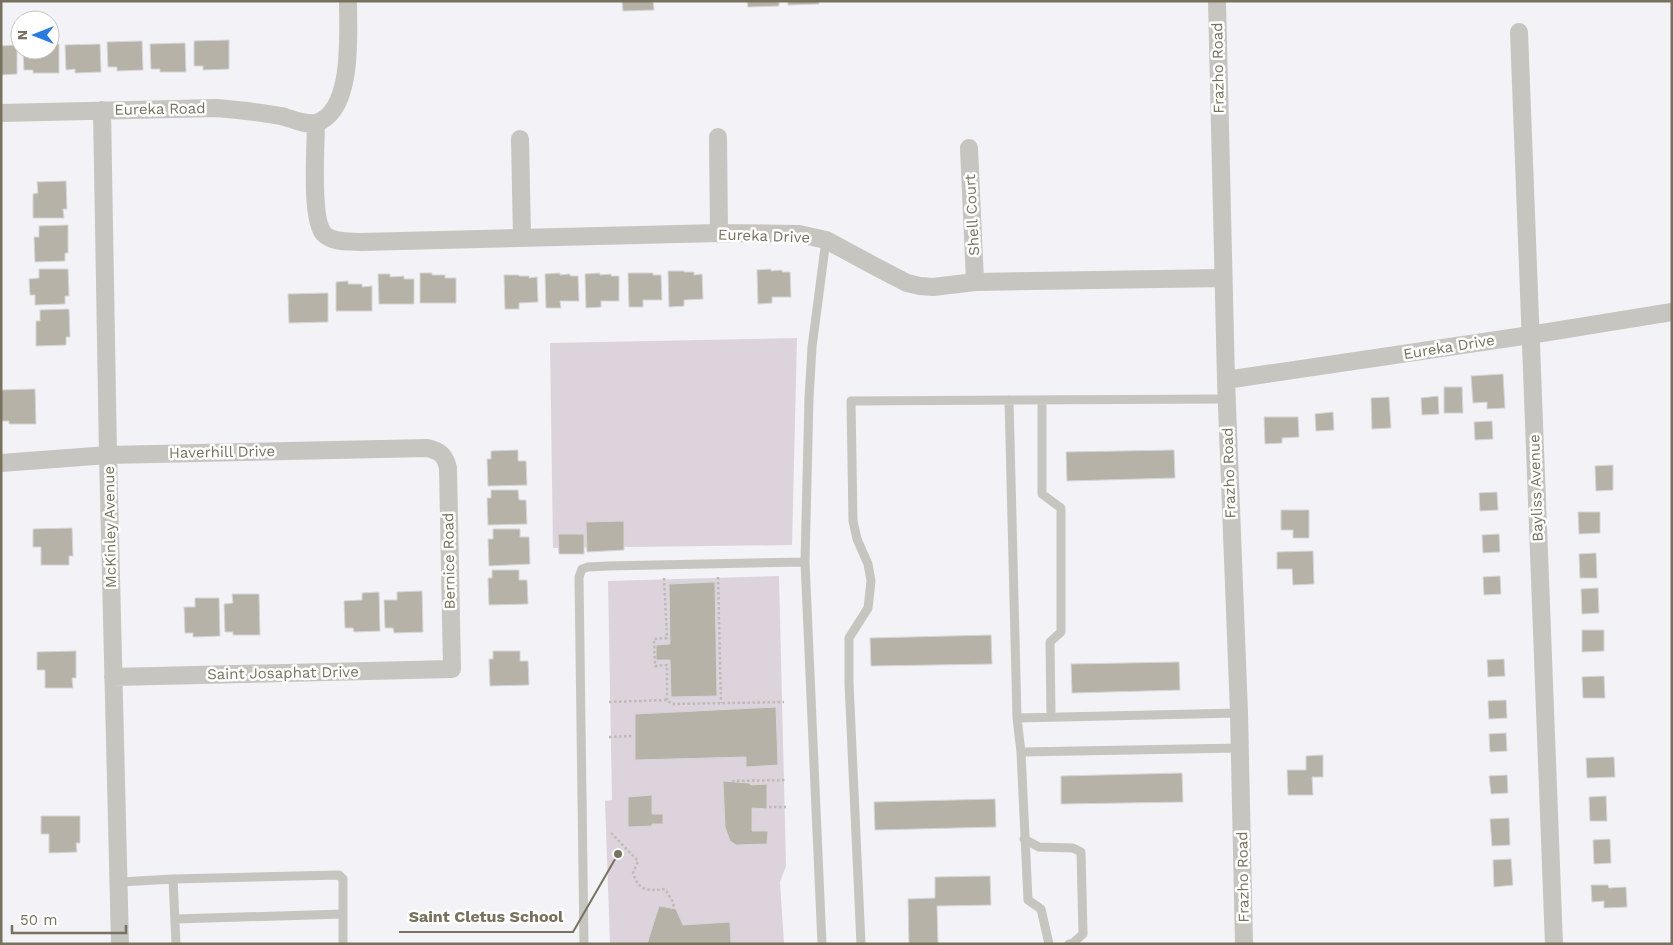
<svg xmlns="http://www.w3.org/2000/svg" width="1673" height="945" viewBox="0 0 1673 945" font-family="'Work Sans',sans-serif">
	<rect width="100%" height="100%" fill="#f3f2f6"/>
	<path fill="#dcd3dc" d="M797,338l-5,207 -239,3 -3,-205z
		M779,576l7,290 -6,16 4,62h-174l-5,-143 7,-1 -4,-219z"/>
	<path fill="#b6b2a8" stroke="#d6d5d7" d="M622,1h31l1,9 -31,1z
		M747,1h32v5l-31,1z
		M788,1h31v3l-31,1z
		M229,40v29l-26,1v-4h-9v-25z
		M142,41l1,29 -26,1v-4h-9l-1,-25z
		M185,43l1,29h-26v-3h-9l-1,-25z
		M50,44h9v29h-26v-3h-9l-1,-20h27z
		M100,44l1,28 -26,1v-4l-9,1 -1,-25z
		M17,45v29l-16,1v-29z
		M66,181l1,28h-4l1,9h-31v-24l5,-1 -1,-11z
		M68,225v28h-3v8l-30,1 -1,-25h5v-11z
		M39,269h29l1,27h-4v8l-30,1v-10h-5l-1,-16 10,-1z
		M771,269v2l11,-1v2h8l1,25h-19v6l-14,1 -1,-34z
		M668,271h16v1h10v3l8,-1 1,25 -19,1v6l-15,1z
		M420,273h12v2h13v3h11v25h-36z
		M560,273v2l10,-1v2h8l1,25h-19l1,7h-15l-1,-34z
		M600,273v2l11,-1v2h8v25h-18v6l-15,1 -1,-34z
		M628,273h25v2h8l1,25h-19v7h-14z
		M378,274h12v3l14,-1v3h10v25h-35z
		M504,275h15v1h10v2l8,-1 1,25 -19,1v6h-14z
		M348,281v3h14v3l10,-1v25h-36v-29z
		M328,293v29l-39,1 -1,-29z
		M69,309l1,28h-4v8l-30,1v-25h4v-11z
		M1503,374l2,34 -18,1v-7l-14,1 -2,-27z
		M1444,387h18l1,26h-19z
		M35,389l1,35h-27v-3h-8v-31z
		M1438,396l1,18 -17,1 -1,-17z
		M1389,397l2,31 -19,1 -1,-31z
		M1333,412l1,18 -18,1 -1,-17z
		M1264,417h34l1,20 -17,1v5l-17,1z
		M1492,421l1,18 -18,1 -1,-18z
		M518,450v11h8l1,24 -39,1 -1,-27h4v-8z
		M1174,450l1,28 -108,3 -1,-29z
		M1613,465v25l-17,1 -1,-25z
		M491,490h27l1,10h7l1,24 -39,1 -1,-27h4z
		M1497,492l1,18 -18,1 -1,-18z
		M1281,510h28v28h-16v-8h-12z
		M1578,512h22v21l-21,1z
		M624,521v29l-37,2 -1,-30z
		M72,528l1,28h-4v9h-28v-18h-8v-18z
		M493,529h27v8h9l1,27 -41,2 -1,-27h5z
		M558,534h26v20h-25z
		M1499,534l1,18 -17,1 -1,-18z
		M1313,551l1,33 -21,1 -1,-16h-15v-17z
		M1596,553l1,25h-17l-1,-24z
		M492,570h27v10h8l1,24 -39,1 -1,-27h4z
		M1500,576l1,18 -17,1 -1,-18z
		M715,582l2,114 -46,1 -1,-37h-14v-15l14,-1 -1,-60z
		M1598,588l1,25 -17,1 -1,-25z
		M422,591l1,41 -29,1 -1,-5h-8l-1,-28h13v-8z
		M379,592l1,39 -26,1 -1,-4h-8l-1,-27 18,-1v-7z
		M232,594h27l1,41h-27v-3h-8l-1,-28 9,-1z
		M195,598h24l1,38 -27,1v-4h-8l-1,-26h11z
		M1582,630h22v21l-22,1z
		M991,635l1,29 -121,2 -1,-28z
		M76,651v27h-4l1,10h-28v-18h-8v-18z
		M493,651h27v10h8l1,24 -39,1 -1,-27h4z
		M1504,659l1,17 -17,1 -1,-17z
		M1179,662l1,28 -108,3 -1,-29z
		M1604,676l1,22h-22l-1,-21z
		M1506,700l1,18 -18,1 -1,-18z
		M776,707l2,58 -32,2v-10l-111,3v-46z
		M1506,733l1,18 -17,1 -1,-18z
		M1323,755v22h-11l1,18h-25l-1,-25h19v-14z
		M1614,757l1,20 -28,1 -1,-20z
		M1182,773l1,29 -122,2v-28z
		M1507,775l1,18 -17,1 -2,-18z
		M723,781l26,2 2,2 16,-1v25l-15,-1v23h16l-1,13 -31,1 -6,-4 -5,-14z
		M652,795v19h11v10h-11v2l-24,1v-30z
		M1606,796l1,25h-17l-1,-24z
		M995,799l1,28 -121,3 -1,-28z
		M41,816h39v27h-4l1,9 -28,1v-19h-8z
		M1509,818l1,27 -18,1 -2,-27z
		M1610,839l1,24 -17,1 -1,-24z
		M1511,859l2,26 -19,2 -1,-27z
		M990,876l1,29 -54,1 1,38h-29l-1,-45 27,-1v-21z
		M1591,885h17l1,3 17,-1 1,20 -23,1v-7l-12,1z
		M659,906l17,3 7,16 47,-3 1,22h-84z"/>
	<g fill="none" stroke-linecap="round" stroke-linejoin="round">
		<path stroke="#bcbbb7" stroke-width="2.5" stroke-dasharray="2.5 2.5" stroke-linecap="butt" d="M718,577l3,126
			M664,578l3,60 -13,1 1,27 12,-1v35
			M609,702l58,-2 5,4 112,-2
			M609,737l23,-1
			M732,781l53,-1
			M769,807h17
			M611,833l27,28 -5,12c6,19 15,18 32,16l8,13 1,6"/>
		<path stroke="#c6c5bf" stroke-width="9" d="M1009,400l8,318 222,-5
			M1042,400v94l19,14v124l-11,10 1,75
			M1017,718l4,34
			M1024,839l15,8 34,1 8,4 2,82 -10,9 -4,1
			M173,879l166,-4 4,4v65
			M120,882l53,-3 3,65
			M175,919l168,-5
			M584,944l-5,-367 3,-8 6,-2 19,-1 198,-4
			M822,944l-17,-382 4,-164 3,-51 14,-107
			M861,944l-12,-261v-45l19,-30 3,-27 -3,-17 -11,-25 -4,-18 -2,-120 375,-2
			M1049,944l-8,-35 -13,-9 -7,-148 219,-4"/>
		<path stroke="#c6c5bf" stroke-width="18" d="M348,1c0,32 6,110 -32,122 0,22 -6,96 8,111 9,9 26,7 37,8l358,-9 80,1 27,6 54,29 27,14 13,3 13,1 42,-5 248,-4
			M1217,1l9,379 13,333 5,231
			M1519,32l35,912
			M102,110l6,345 12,489
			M1,113l216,-5c21,2 43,4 64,8 12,3 22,9 35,7
			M718,137l1,96
			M520,139l2,98
			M969,148l6,134
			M1226,380l304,-45 142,-23
			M1,463l107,-8 319,-7c13,3 18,7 21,20l4,201 -339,8"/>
	</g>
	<g text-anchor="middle" stroke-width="5" stroke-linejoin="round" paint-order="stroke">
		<g font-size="15" fill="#77715d" stroke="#fff">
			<text transform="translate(1218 68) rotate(-91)" y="5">Frazho Road</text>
			<text transform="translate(160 109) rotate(-1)" y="5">Eureka Road</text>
			<text transform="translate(972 215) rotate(-93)" y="5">Shell Court</text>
			<text transform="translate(764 236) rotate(2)" y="5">Eureka Drive</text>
			<text transform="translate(1449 347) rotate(-9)" y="5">Eureka Drive</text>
			<text transform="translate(222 452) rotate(-1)" y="5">Haverhill Drive</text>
			<text transform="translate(1229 473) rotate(-92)" y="5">Frazho Road</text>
			<text transform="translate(1536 488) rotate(-92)" y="5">Bayliss Avenue</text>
			<text transform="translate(110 527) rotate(-91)" y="5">McKinley Avenue</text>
			<text transform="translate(449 561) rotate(-91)" y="5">Bernice Road</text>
			<text transform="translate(283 673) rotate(-1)" y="5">Saint Josaphat Drive</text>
			<text transform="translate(1243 877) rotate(-91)" y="5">Frazho Road</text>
		</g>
	</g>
	<path fill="none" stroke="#77715d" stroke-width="2" d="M618 854L573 932H399"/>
	<circle fill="#77715d" stroke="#fff" stroke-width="2" cx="618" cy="854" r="5"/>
	<g font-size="16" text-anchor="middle" font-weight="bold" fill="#77715d" stroke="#fff" stroke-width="5" stroke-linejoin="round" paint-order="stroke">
		<text x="486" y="922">Saint Cletus School</text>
	</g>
	<rect width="1673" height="945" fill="none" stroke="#77715d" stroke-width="5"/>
	<g transform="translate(35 35) rotate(270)"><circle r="24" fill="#ffffff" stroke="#c9c6be"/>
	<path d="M0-4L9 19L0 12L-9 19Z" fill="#2a7bde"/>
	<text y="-8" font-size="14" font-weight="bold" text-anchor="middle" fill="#77715d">N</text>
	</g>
	<path d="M12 925v8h114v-8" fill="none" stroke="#77715d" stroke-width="2.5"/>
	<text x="20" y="925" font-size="15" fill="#77715d" stroke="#ffffff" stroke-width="4" paint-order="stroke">50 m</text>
</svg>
